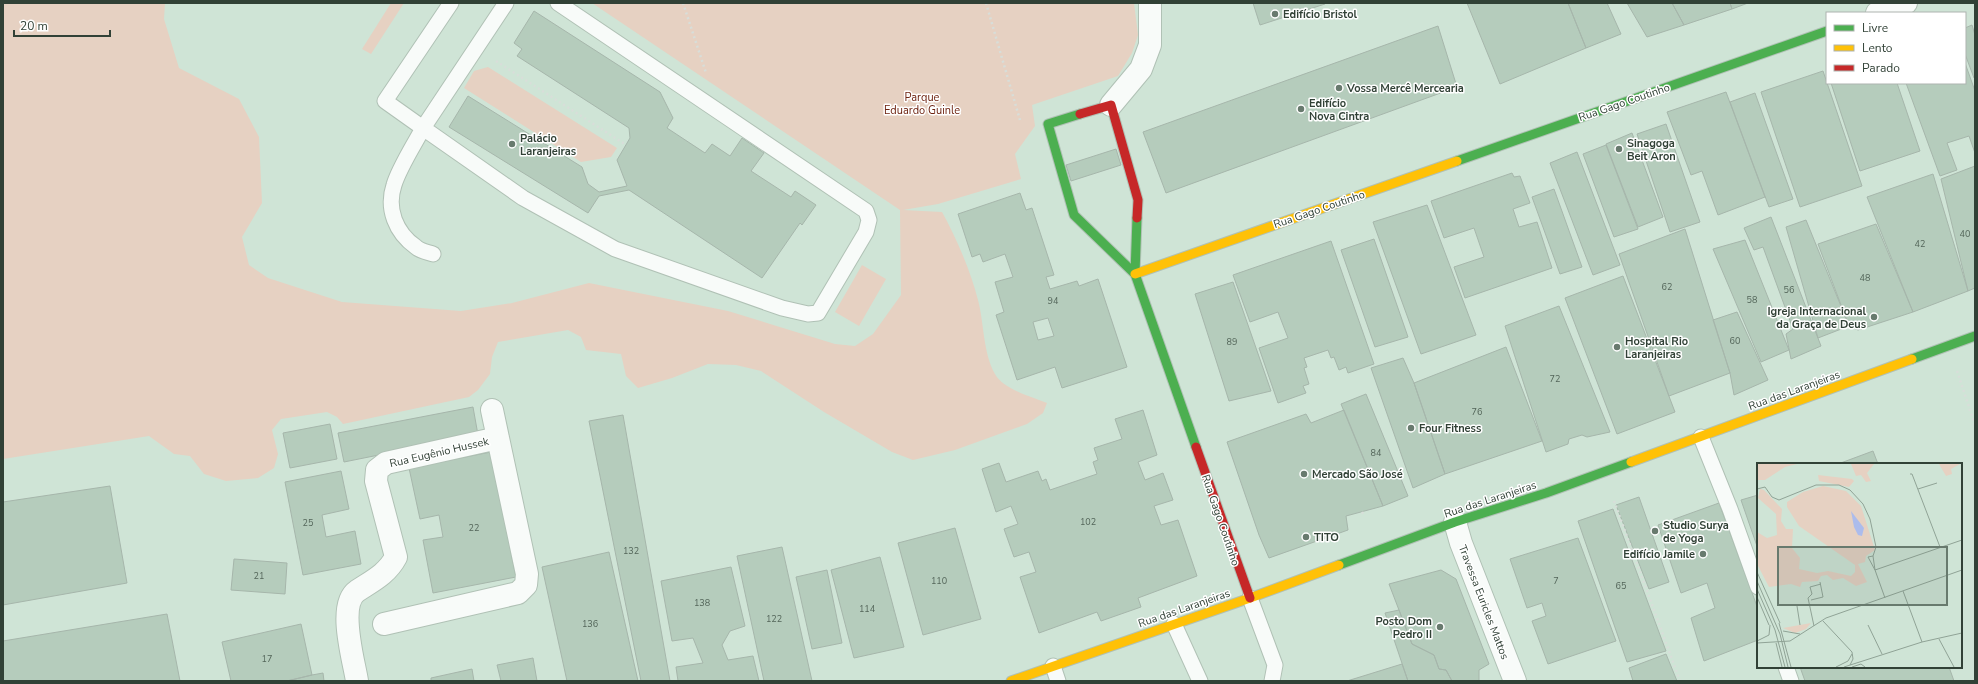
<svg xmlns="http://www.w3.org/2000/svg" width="1978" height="684" viewBox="0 0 1978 684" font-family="'Nunito Sans',sans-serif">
	<rect width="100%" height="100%" fill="#cfe4d6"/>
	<path fill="#e6d1c2" d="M3,3h162l-1,16 15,49 60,31 20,38 3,66 -20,34 7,28 19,13 74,24 119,9 51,-8 77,-20 139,28 107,33 20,2 18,-12 28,-39 -1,-85 -308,-207h542l4,32 -6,18 -14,23 -86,29 3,21 -20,28 6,25 -83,25 -35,6 39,2c14,25 29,60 36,88 6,22 5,53 17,74 8,15 37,23 52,29l-4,10 -16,11 -72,26 -42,10 -21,-8 -68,-40 -63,-41 -25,-6 -28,-1 -36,14 -34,10 -12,-12 -5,-22 -35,-4 -5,-13 -13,-7 -70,12 -6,15 -2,17 -12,16 -9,7 -126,27 -6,-7 -10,-5 -46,7 -9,11 6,24 -4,14 -16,10 -32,3 -22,-7 -14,-18 -16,-2 -25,-18 -146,23z
		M391,3h13l-33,51 -9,-5z
		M488,67l129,81 -6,9 -30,5 -117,-74 10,-17z
		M862,265l24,14 -27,47 -24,-14z"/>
	<path fill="#b5ccbc" stroke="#a6b6ab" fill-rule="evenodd" d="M1253,3h71l1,1 -65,21z
		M1467,3h101l18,45 -86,36z
		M1568,3h39l14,31 -35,14z
		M1627,3h45l12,22 -37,12z
		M1672,3h58l2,6 -48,16z
		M1730,3h18l-16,6z
		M534,11l126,81 13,26 -6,10 38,25 7,-9 18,12 12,-18 22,15 -13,18 40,26 4,-6 21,14 -14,20 -2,-2 -38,55 -133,-88 -30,6 -11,17 -139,-86 19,-31 114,71 6,17 11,8 28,-6 -10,-26 13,-22 -1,-10 -112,-72 5,-7 -8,-6z
		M1972,25l3,10v43h-1l-9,-24v-26z
		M1438,26l19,61 -291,106 -23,-61z
		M1965,63l10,28v62l-6,-17 -22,7 10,27 -17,6 -34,-93h59z
		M1823,71l39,115 -62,21 -39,-115z
		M1831,83h66l23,68 -60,20z
		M1726,92l39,105 -47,18 -16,-44 -11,4 -24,-63z
		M1755,93l38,106 -24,8 -39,-105z
		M1666,124l34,98 -30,10 -33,-98z
		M1632,133l31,84 -25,10 -32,-83z
		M1606,145l32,84 -24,8 -31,-83z
		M1116,149l5,16 -50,16 -5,-16z
		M1577,152l43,113 -27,10 -43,-112z
		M1975,166v122l-7,3 -27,-112z
		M1512,173l2,4 6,-1 10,27 -17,6 6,18 18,-5 15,46 -87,30 -11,-31 30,-10 -10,-29 -30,10 -13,-37z
		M1933,174l35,117 -55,21 -46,-115z
		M1554,189l28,78 -22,7 -28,-77z
		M1020,193l6,17 6,-2 22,67 -8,2 4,12 27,-8 2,5 19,-7 29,88 -65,21 -7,-21 -38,13 -21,-65 8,-3 -9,-30 18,-5 -8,-23 -22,8 -3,-8 -8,3 -14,-43zM1048,318l6,18 -16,4 -5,-18z
		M1427,205l49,130 -55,19 -48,-132z
		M1771,217l50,129 -30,13 -5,-25 7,-5 -30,-82 -9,3 -10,-22z
		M1806,220l43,106 -31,12 -32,-111z
		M1876,224l37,88 -55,18 -9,-4 -31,-82z
		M1685,229l45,144 -61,23 -50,-142z
		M1374,239l34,98 -33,10 -34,-97z
		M1745,240l44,110 -28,12 -48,-113z
		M1331,241l43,123 -26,9 -2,-6 -7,3 -5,-13 -3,1 -3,-8 -24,8 3,9 -3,1 5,16 -6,2 3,7 -28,10 -19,-55 29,-10 -10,-26 -28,10 -17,-47z
		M1623,276l52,136 -58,22 -52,-136z
		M1233,282l38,109 -42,10 -34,-107z
		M1559,306l51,126 -23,5 -5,-2 -13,4 -1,5 -22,8 -41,-126z
		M1737,312l31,68 -34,15 -4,-22 -17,-53z
		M1506,347l36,94 -97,33 -31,-91z
		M1403,358l11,25 31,91 -32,14 -42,-120z
		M1366,394l42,102 -25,10 -42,-102z
		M473,407l5,28 -134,27 -6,-29z
		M1143,410l14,45 -19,7 7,18 18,-7 10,27 -19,6 7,19 17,-5 19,56 -59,22 3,9 -40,14 -4,-9 -58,21 -19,-56 16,-5 -7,-20 -15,5 -10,-28 14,-5 -7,-18 -15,6 -14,-43 17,-6 7,19 32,-11 4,10 4,-2 4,11 47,-16 -4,-12 5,-2 -4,-12 28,-9 -7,-20z
		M1344,410l39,96 -37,10 2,14 -79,28 -10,-23 -32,-93 79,-28 5,9z
		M623,415l47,266h-29l-52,-260z
		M330,424l7,35 -47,9 -7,-35z
		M1873,451l5,13h-40z
		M491,452l25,125 -83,16 -10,-53 20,-3 -4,-22 -19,4 -11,-51z
		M341,471l8,38 -27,6 4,22 29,-6 6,33 -58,11 -18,-93z
		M110,486l17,97 -124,22v-103z
		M1758,495v54l-17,-49z
		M1639,497l30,85 -20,7 -33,-84z
		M1719,503l39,106v31l-54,21 -13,-43 24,-10 -8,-25 -26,10 -23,-68z
		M1613,509l53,142 -39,11 -49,-141z
		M955,528l26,91 -58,16 -25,-92z
		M1578,538l38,103 -68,23 -16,-43 14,-5 -4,-13 -15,5 -17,-49z
		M782,547l30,134h-48l-27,-125z
		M609,552l29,129h-71l-25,-114z
		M880,557l24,90 -50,11 -23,-88z
		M234,559l53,4 -2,31 -54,-4z
		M731,567l14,59 -15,5 -8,14 6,15 25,-4 6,25h-81l-2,-14 27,-4 -10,-25 -21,3 -11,-60z
		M827,570l15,73 -30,6 -16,-72z
		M1441,570l15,9 33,85 -10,6v11h-27l-6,-11 -7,-1 -5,-14 -22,-11 -23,-60z
		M1399,610l13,34 22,11 5,14 7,1 6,11h-44l-23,-68z
		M167,614l13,67h-177v-40z
		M301,624l11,51 -25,6h-56l-9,-39z
		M1666,654l11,27h-44l-4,-13z
		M533,658l4,23h-36l-4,-16z
		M1402,664l6,17h-61z
		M1800,667h149l5,14h-149z
		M472,669l2,12h-43v-3z
		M323,673l1,8h-37l25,-6z"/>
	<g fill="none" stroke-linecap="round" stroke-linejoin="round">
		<g stroke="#b0c1b5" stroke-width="17">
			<path id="lane" d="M451,3l-66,98 38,27 83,-125
				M433,254c-6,-2 -13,-3 -17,-7 -20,-14 -30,-38 -22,-62 5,-17 20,-40 29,-57l100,70 92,51 167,59 26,6 10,-1 48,-81 3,-12 -3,-9 -308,-208
				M1701,437l29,72 28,78
				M1250,598l25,67 -3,16
				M1174,624l26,57
				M1053,666l5,15
				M1786,667l5,14"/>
		</g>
		<g stroke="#b0c1b5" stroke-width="24">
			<path id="street" d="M1877,13l29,-10
				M1111,105l30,-36 9,-24v-42
				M1455,522l6,21 54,138
				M384,624l134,-31 8,-8 1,-11 -35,-164
				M357,681c-3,-20 -20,-76 0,-90 15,-10 30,-17 39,-34l-20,-76 1,-11 9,-7 112,-25"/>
		</g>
		<g stroke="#b0c1b5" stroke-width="11">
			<path id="fast" d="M1080,114l-32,10 26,91 61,59
				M1457,161l370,-130
				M1137,218l-2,56 61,173
				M1912,359l63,-23
				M1339,565l116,-43 91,-29 85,-31"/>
		</g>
		<g stroke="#b0c1b5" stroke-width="11">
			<path id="slow" d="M1135,274l322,-113
				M1631,462l281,-103
				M1011,681l239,-83 89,-33"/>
		</g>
		<g stroke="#b0c1b5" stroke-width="11">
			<path id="jam" d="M1080,114l31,-9 27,95 -1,18
				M1196,447l54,151"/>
		</g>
		<path stroke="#d8ded9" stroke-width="2.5" stroke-dasharray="2 3" stroke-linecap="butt" d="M683,3l23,70
			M986,3l34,117
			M496,61l130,84
			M1957,371l18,54
			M1614,501l66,180
			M1362,512l2,3"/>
		<use href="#lane" stroke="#f8fbf9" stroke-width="15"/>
		<use href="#street" stroke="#f8fbf9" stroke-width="22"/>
		<use href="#fast" stroke="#4caf50" stroke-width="9"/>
		<use href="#slow" stroke="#ffc107" stroke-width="9"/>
		<use href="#jam" stroke="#c62828" stroke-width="9"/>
	</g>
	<g fill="#687a6e" stroke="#fff" stroke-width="1.5">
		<circle cx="1275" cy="14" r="4"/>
		<circle cx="1339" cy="88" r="4"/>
		<circle cx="1301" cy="109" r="4"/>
		<circle cx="512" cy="144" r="4"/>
		<circle cx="1619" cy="149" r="4"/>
		<circle cx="1874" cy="317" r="4"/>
		<circle cx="1617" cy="347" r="4"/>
		<circle cx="1411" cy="428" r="4"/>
		<circle cx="1304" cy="474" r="4"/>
		<circle cx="1655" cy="531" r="4"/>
		<circle cx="1306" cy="537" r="4"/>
		<circle cx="1703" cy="554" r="4"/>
		<circle cx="1440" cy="627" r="4"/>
	</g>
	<g text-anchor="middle" stroke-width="3" stroke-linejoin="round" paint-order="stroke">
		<g font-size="9" fill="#536559">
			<text x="1965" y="237">40</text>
			<text x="1920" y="247">42</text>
			<text x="1865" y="281">48</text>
			<text x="1667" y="290">62</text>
			<text x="1789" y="293">56</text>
			<text x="1752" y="303">58</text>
			<text x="1053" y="304">94</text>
			<text x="1735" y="344">60</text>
			<text x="1232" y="345">89</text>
			<text x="1555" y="382">72</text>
			<text x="1477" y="415">76</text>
			<text x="1376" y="456">84</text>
			<text x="1088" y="525">102</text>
			<text x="308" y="526">25</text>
			<text x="474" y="531">22</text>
			<text x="631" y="554">132</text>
			<text x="259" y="579">21</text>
			<text x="939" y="584">110</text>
			<text x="1556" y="584">7</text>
			<text x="1621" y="589">65</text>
			<text x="702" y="606">138</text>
			<text x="867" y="612">114</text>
			<text x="774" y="622">122</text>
			<text x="590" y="627">136</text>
			<text x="267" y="662">17</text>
		</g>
		<g font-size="11" font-weight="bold" fill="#314136" stroke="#fff" text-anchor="start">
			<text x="1283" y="18">Edifício Bristol</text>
			<text x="1347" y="92">Vossa Mercê Mercearia</text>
			<text x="1309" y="107">Edifício<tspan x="1309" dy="13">Nova Cintra</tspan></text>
			<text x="520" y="142">Palácio<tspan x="520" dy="13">Laranjeiras</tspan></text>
			<text x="1627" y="147">Sinagoga<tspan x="1627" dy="13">Beit Aron</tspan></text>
			<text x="1866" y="315" text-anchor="end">Igreja Internacional<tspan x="1866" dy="13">da Graça de Deus</tspan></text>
			<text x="1625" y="345">Hospital Rio<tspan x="1625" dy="13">Laranjeiras</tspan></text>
			<text x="1419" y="432">Four Fitness</text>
			<text x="1312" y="478">Mercado São José</text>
			<text x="1663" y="529">Studio Surya<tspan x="1663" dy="13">de Yoga</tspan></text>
			<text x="1314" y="541">TITO</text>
			<text x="1695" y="558" text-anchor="end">Edifício Jamile</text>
			<text x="1432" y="625" text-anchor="end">Posto Dom<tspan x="1432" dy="13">Pedro II</tspan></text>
		</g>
		<g font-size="11" fill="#6d220f" stroke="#fff">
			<text x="922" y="101">Parque<tspan x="922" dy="13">Eduardo Guinle</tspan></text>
		</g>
		<g font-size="11" fill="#314136" stroke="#fff">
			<text transform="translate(1624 102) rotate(-19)" y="4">Rua Gago Coutinho</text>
			<text transform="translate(1319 209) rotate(-19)" y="4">Rua Gago Coutinho</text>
			<text transform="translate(1794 390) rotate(-20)" y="4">Rua das Laranjeiras</text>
			<text transform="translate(439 452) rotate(-13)" y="4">Rua Eugênio Hussek</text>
			<text transform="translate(1490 499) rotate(-18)" y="4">Rua das Laranjeiras</text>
			<text transform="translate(1221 520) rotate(71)" y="4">Rua Gago Coutinho</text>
			<text transform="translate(1484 602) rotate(69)" y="4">Travessa Euricles Mattos</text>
			<text transform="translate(1184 608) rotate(-19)" y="4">Rua das Laranjeiras</text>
		</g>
	</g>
	<g transform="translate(1757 463)">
		<rect width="205" height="205" fill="#cfe4d6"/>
		<path d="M0,1h40l-12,3 -20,13h-8zM94,1h23l-7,9 4,8 -5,1 -5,-7 -5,1zM182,1h21l-9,5 1,5 -6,2zM61,12l34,4 2,2 -5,6 -30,-6zM66,23l23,5 15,15 14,44 -9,6 -1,6 -7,2 9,18 -11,4 -13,-8 -10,2 -6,-5 -6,1 -3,5 -16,1 -2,5 -9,-3 -22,3 -12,-23v-32l10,6 10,-3 -1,-21 -18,-16 2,-9 4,1 18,19 -1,12 5,8h7l-1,19 8,10 -1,11 18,4 11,-2 23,5 4,-4v-7l-56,-39 -12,-19v-5l16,-10zM54,160l-5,6 -11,4 -12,-5z" fill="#e6d1c2"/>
		<path d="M94,48l13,17 -2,8 -4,-1 -4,-8z" fill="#acbcec"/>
		<path fill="none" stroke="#90a396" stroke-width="1" d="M153,11h2l28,73M0,26l8,-2 7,10 7,3 37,-15h23l11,5 13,14 7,15 6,28 -3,9M161,26l19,-6M118,107l87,-30M118,107l-7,-13 5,-1 2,14 10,28M0,109l23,51M0,118l23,53 8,33M0,126l18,41 10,37M146,128l19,51M0,134l12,28M54,137l12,-3 -3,-15M40,143l3,19M66,158l29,31 1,7 -3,6M22,160l12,44M111,162l14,29M57,163l-6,-28 4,-4 -2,-7 11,-3M26,168l17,3M182,176l15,28M0,178l12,-6 1,-10M0,180l33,-2 36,-23 136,-48M19,180l6,24M79,204l12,-6 4,-7M87,204l78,-25 40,-9M95,204l9,-3 4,3"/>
		<path fill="#687a6e" fill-opacity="0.15" stroke="#687a6e" stroke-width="2" d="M21,84h169v58h-169z"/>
		<rect width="205" height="205" fill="none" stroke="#314136" stroke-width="2"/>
	</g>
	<rect width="1978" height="684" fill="none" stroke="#314136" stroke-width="8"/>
	<rect x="1826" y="12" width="140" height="72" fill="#ffffff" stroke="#adb3af"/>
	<rect x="1834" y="25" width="20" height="6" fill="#4caf50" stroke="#adb3af"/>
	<text x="1862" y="32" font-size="12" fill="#314136">Livre</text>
	<rect x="1834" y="45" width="20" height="6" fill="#ffc107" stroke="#adb3af"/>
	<text x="1862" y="52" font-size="12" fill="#314136">Lento</text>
	<rect x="1834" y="65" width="20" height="6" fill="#c62828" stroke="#adb3af"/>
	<text x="1862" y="72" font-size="12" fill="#314136">Parado</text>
	<path d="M14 30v6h96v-6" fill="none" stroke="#314136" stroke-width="2"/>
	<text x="20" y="30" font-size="12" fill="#314136" stroke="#ffffff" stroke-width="3" paint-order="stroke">20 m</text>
</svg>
